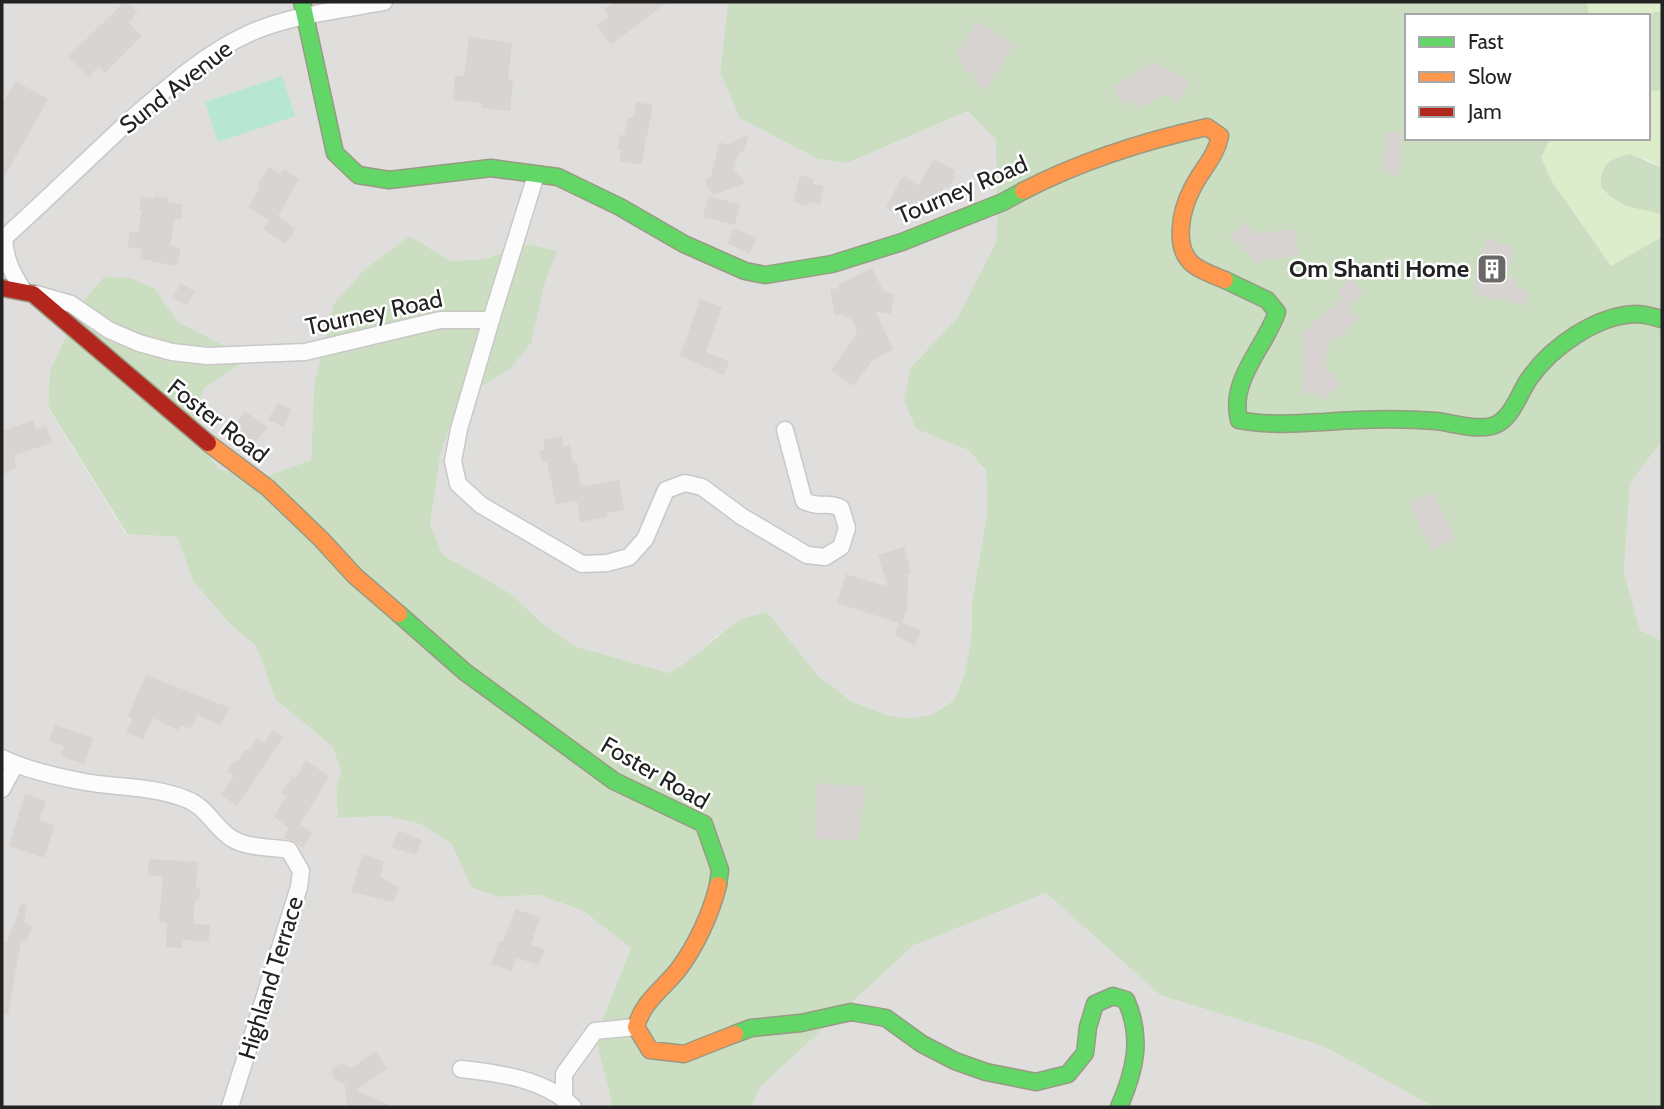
<svg xmlns="http://www.w3.org/2000/svg" width="1664" height="1109" viewBox="0 0 1664 1109" font-family="Cabin,sans-serif">
	<rect width="100%" height="100%" fill="#f0eeeb"/>
	<path fill="#dfdedc" d="M2,2h726l-8,71 20,44 36,19 71,27 121,-52 28,29 1,100 -39,77 -47,50 5,62 52,21 18,22 1,41 -15,89 -1,39 -7,34 -10,25 -21,14 -21,6 -22,-4 -39,-15 -33,-24 -23,-27 -52,-31 -27,18 -29,26 -18,10 -95,-27 -33,-24 -31,-29 -67,-38 -13,-31 11,-72 18,-51 51,-32 46,-118 -27,-7 -45,15 -34,2 -40,-25 -96,150 -3,74 -52,19 -40,-10 -27,-36 12,-45 35,-23 -4,-14 -57,-29 -24,-33 -72,14 -32,67 -2,38 78,126 51,3 16,44 37,43 26,22 20,54 57,47 8,25 -5,15 2,31 48,-2 34,8 31,19 21,45 27,9 41,-2 43,16 48,37 -36,89 18,70h-611z
		M1662,441v200l-22,-11 -16,-57 6,-90z
		M1046,893l114,102 163,51 111,61h-682l8,-20 154,-142z"/>
	<path fill="#ddeccb" d="M1587,2h75v10h-7l-7,4h-59z
		M1662,90v78l-18,-10 4,51 14,5 -2,24 -49,28 -60,-86 -10,-23 10,-19h97v-47z"/>
	<path fill="#cbdec1" d="M728,2h859l2,14h-182v122h144l-10,19 10,23 60,86 49,-28 2,-8v211l-32,42 -6,90 16,57 22,11v466h-228l-111,-61 -163,-51 -114,-102 -132,52 -154,142 -8,20h-139l-18,-70 36,-89 -48,-37 -43,-16 -41,2 -27,-9 -21,-45 -31,-19 -34,-8 -48,2 -2,-31 5,-15 -8,-25 -57,-47 -20,-54 -26,-22 -37,-43 -16,-44 -50,-3 -79,-127 2,-37 32,-67 22,-26 27,1 24,11 23,33 57,29 4,14 -35,23 -12,45 27,36 40,10 52,-19 3,-74 20,-82 31,-35 45,-33 40,25 34,-2 45,-15 28,7 -13,34 -13,58 -21,26 -51,32 -18,51 -11,72 13,31 67,38 31,29 33,24 95,27c27,-14 46,-38 72,-53 7,-4 18,-5 26,-8l51,64 33,25 39,15 22,3 21,-5 21,-14 10,-25 7,-34 1,-39 15,-89 -1,-42 -18,-21 -52,-21 -12,-29 7,-33 47,-50 39,-77 -1,-100 -28,-29 -121,52 -29,-4 -78,-41 -20,-45z
		M1655,12h7v78l-12,1h-2v-75z
		M1630,154l32,14v46l-36,-8 -16,-10 -9,-9c-1,-23 9,-28 29,-33z"/>
	<path fill="#b7e6d2" d="M282,76l13,40 -77,26 -13,-40z"/>
	<path fill="#d7d4d2" d="M124,2h3l11,11 -10,9 14,14 -37,37 -6,-7 -10,11 -21,-20z
		M615,2h52l-56,43 -14,-20 12,-9 -5,-6z
		M977,21l38,24 -30,45 -13,-9 3,-5 -11,-6 1,-2 -5,-4 2,-4 -7,-5z
		M469,37l43,6 -4,37 5,1 -3,30 -29,-3 1,-5 -29,-3 2,-25 9,1z
		M1151,63l7,1 32,17 -11,21 -16,-8 -23,15 -5,-8 -10,6 -12,-20z
		M15,81l33,18 -46,82v-76z
		M636,102l17,3 -12,60 -22,-4 2,-11h-4l3,-15h4l4,-18 5,1z
		M1386,132l17,1 -3,42 -17,-1z
		M749,134l-5,16 -6,5 -4,15 12,13 -33,12 -7,-10 1,-7 4,-1 8,-35 9,3z
		M934,159l21,11 -3,6 3,1 -6,11 -4,-2 -3,6 -3,-2 -4,8 -17,4 2,5 -15,11 -19,-10 14,-28 5,-4 13,10z
		M269,167l11,7 4,-5 15,10 -21,37 18,13 -11,15 -22,-15 6,-9 -21,-13 12,-19 -3,-2z
		M800,175l14,4 -1,5 11,2 -4,19 -12,-3 -1,4 -14,-4z
		M141,196l13,3 1,-3 14,2 -1,4 15,2 -2,15 -6,-1 -5,27 11,3 -4,18 -37,-7 2,-10 -15,-2 3,-16 8,2 4,-23h-3z
		M708,196l32,8 -5,21 -32,-8z
		M1245,221l12,13 38,-5 4,27 -46,6 -1,-4 -22,-21z
		M734,228l23,10 -7,16 -22,-11z
		M1487,239l28,9 -9,28 12,3 -3,8 14,4 -4,14 -27,-7 -1,3 -25,-8 4,-17 -3,-1z
		M872,268l12,24 11,2 -4,20 -16,-3 18,38 -21,12 -19,25 -22,-16 26,-36 -3,-13 -13,-7 -6,1 -5,-25 8,-2 2,-4z
		M1350,278l14,14 -15,16 10,11 -18,17 -2,-2 -12,12 -1,22 15,15 -17,16 -5,-5h-17l1,-54 -4,-4 43,-39 -5,-5z
		M181,283l14,9 -9,13 -13,-8z
		M700,299l22,8 -16,45 23,9 -5,14 -44,-19z
		M277,403l14,6 -7,18 -16,-7z
		M245,411l23,16 -18,22 -21,-16z
		M33,420l3,10 10,-4 7,17 -39,12 2,13 -14,7v-44z
		M562,436l1,10 7,-1 3,18h4l4,24 38,-7 5,30 -18,3 1,4 -27,5 -3,-21 -21,3 -9,-42 -5,1 -2,-13 5,-1 -2,-9z
		M1434,492l21,48 -24,11 -22,-48z
		M904,547l7,26 -3,1 -1,34 -5,15 19,7 -6,16 -20,-11 4,-12 -62,-20 9,-29 42,13 -10,-32z
		M146,675l84,33 -10,17 -23,-10 -6,14 -10,-4 -3,5 -25,-12 -10,21 -17,-7 7,-13 -5,-3z
		M55,725l38,13 -9,26 -23,-8 3,-10 -15,-5z
		M273,730l10,7 -46,69 -16,-11 13,-19 -7,-5 7,-10 3,1 9,-13 3,2 8,-13 7,5z
		M306,760l23,17 -29,47 12,9 -9,15 -9,-7 -11,-3 6,-10 -15,-11 12,-21 -5,-2 11,-18 4,2z
		M817,783l49,4 -8,53 -43,-1z
		M25,794l21,7 -7,19 16,5 -11,33 -35,-12z
		M399,830l23,10 -6,15 -25,-8z
		M363,854l21,7 -4,16 19,11 -5,14 -43,-10z
		M149,859l49,3 -2,25 4,1 -1,12h-4l-2,24 17,1 -1,17 -26,-2 -1,8 -16,-1 1,-24 -8,-1 4,-46 -15,-1z
		M21,904l6,1 -3,18 8,3 -5,15 -6,-1 -13,75 -6,-1v-72h5z
		M515,909l25,8 -9,28 14,4 -6,16 -23,-7 -4,13 -21,-7 8,-23 4,1z
		M375,1051l12,17 -31,22 37,17h-46l-2,-22 -12,-7 -1,-10 10,-5 10,5z"/>
	<g fill="none" stroke-linecap="round" stroke-linejoin="round">
		<g stroke="#c9c8c7" stroke-width="19">
			<path id="street" d="M4,238c1,21 8,35 19,52
				M2,240c43,-39 85,-80 128,-120 37,-32 75,-67 120,-87 41,-18 90,-23 134,-31
				M36,294l35,10 38,26 30,13 33,9 35,4 98,-4 135,-32h51l45,-145
				M491,320l-32,109 -6,32 5,23 23,21 101,59 25,-1 22,-6 16,-18 21,-49 19,-7 17,4 39,29 66,39 18,2 16,-10 6,-19 -6,-20c-15,-7 -21,1 -37,-7l-19,-71
				M2,758c24,12 56,19 83,24 34,6 68,4 101,17 20,7 28,28 45,39 15,10 40,9 58,12l12,21 -2,16 -69,220
				M2,789l13,-24
				M461,1069c38,4 84,10 112,38
				M564,1098v-24l31,-43 41,-4"/>
		</g>
		<g stroke="#999a82" stroke-width="19">
			<path id="fast" d="M302,2l33,151 23,22 31,5 102,-12 67,9 62,30 64,37 61,27 20,4 67,-11 70,-22 101,-40 20,-11
				M1225,280l42,20 10,12c-12,36 -48,67 -38,108 29,6 56,3 85,2 37,-3 75,-4 112,-1 18,2 47,12 63,2 15,-10 21,-31 30,-44 22,-32 68,-64 107,-65 9,0 17,3 26,5
				M399,614l66,58 149,109 90,43 16,46 -2,15
				M735,1034l16,-6 50,-5 50,-11 35,6 36,26 33,17 31,11 50,10 32,-8 17,-21 3,-26 7,-23 18,-8 13,4c17,38 9,71 -7,107"/>
		</g>
		<g stroke="#999a82" stroke-width="19">
			<path id="slow" d="M1023,191c58,-30 121,-50 184,-64l13,9c-4,21 -19,34 -28,53 -11,21 -20,61 3,77 9,6 20,10 30,14
				M208,443l60,45 53,51 34,37 44,38
				M718,885c-7,29 -22,61 -40,85 -16,20 -35,31 -42,57l14,23 34,4 51,-20"/>
		</g>
		<g stroke="#999a82" stroke-width="19">
			<path id="jam" d="M2,288l31,6 175,149"/>
		</g>
		<use href="#street" stroke="#fdfcfc" stroke-width="16"/>
		<use href="#fast" stroke="#63d668" stroke-width="16"/>
		<use href="#slow" stroke="#ff974d" stroke-width="16"/>
		<use href="#jam" stroke="#b3261e" stroke-width="16"/>
	</g>
	<defs>
		<g id="building-square" transform="scale(1.575)"><rect x="-9" y="-9" width="18" height="18" rx="4" fill="#6a6968" stroke="#fff"/><path d="M-4-6H4V6H1V3H-1V6H-4ZM-2.5-4.3h1.7v1.8h-1.7ZM.8-4.3h1.7v1.8H.8ZM-2.5-1h1.7V.8h-1.7ZM.8-1h1.7V.8H.8Z" fill="#fff"/></g>
	</defs>
	<g fill-rule="evenodd">
		<use href="#building-square" x="1492" y="269"/>
	</g>
	<g text-anchor="middle" stroke-width="5" stroke-linejoin="round" paint-order="stroke">
		<g font-size="24" fill="#222" stroke="#fff">
			<text transform="translate(176 87) rotate(-38)" y="8">Sund Avenue</text>
			<text transform="translate(962 190) rotate(-23)" y="8">Tourney Road</text>
			<text transform="translate(374 313) rotate(-12)" y="8">Tourney Road</text>
			<text transform="translate(218 421) rotate(38)" y="8">Foster Road</text>
			<text transform="translate(655 773) rotate(30)" y="8">Foster Road</text>
			<text transform="translate(271 978) rotate(-73)" y="8">Highland Terrace</text>
		</g>
		<g font-size="24" font-weight="bold" fill="#222" stroke="#fff" text-anchor="end">
			<text x="1469" y="277">Om Shanti Home</text>
		</g>
	</g>
	<rect width="1664" height="1109" fill="none" stroke="#222222" stroke-width="7"/>
	<rect x="1405" y="14" width="245" height="126" fill="#ffffff" stroke="#a7a7a7" stroke-width="2"/>
	<rect x="1419" y="37" width="35" height="10" fill="#63d668" stroke="#a7a7a7" stroke-width="2"/>
	<text x="1468" y="49" font-size="21" fill="#222222">Fast</text>
	<rect x="1419" y="72" width="35" height="10" fill="#ff974d" stroke="#a7a7a7" stroke-width="2"/>
	<text x="1468" y="84" font-size="21" fill="#222222">Slow</text>
	<rect x="1419" y="107" width="35" height="10" fill="#b3261e" stroke="#a7a7a7" stroke-width="2"/>
	<text x="1468" y="119" font-size="21" fill="#222222">Jam</text>
</svg>
